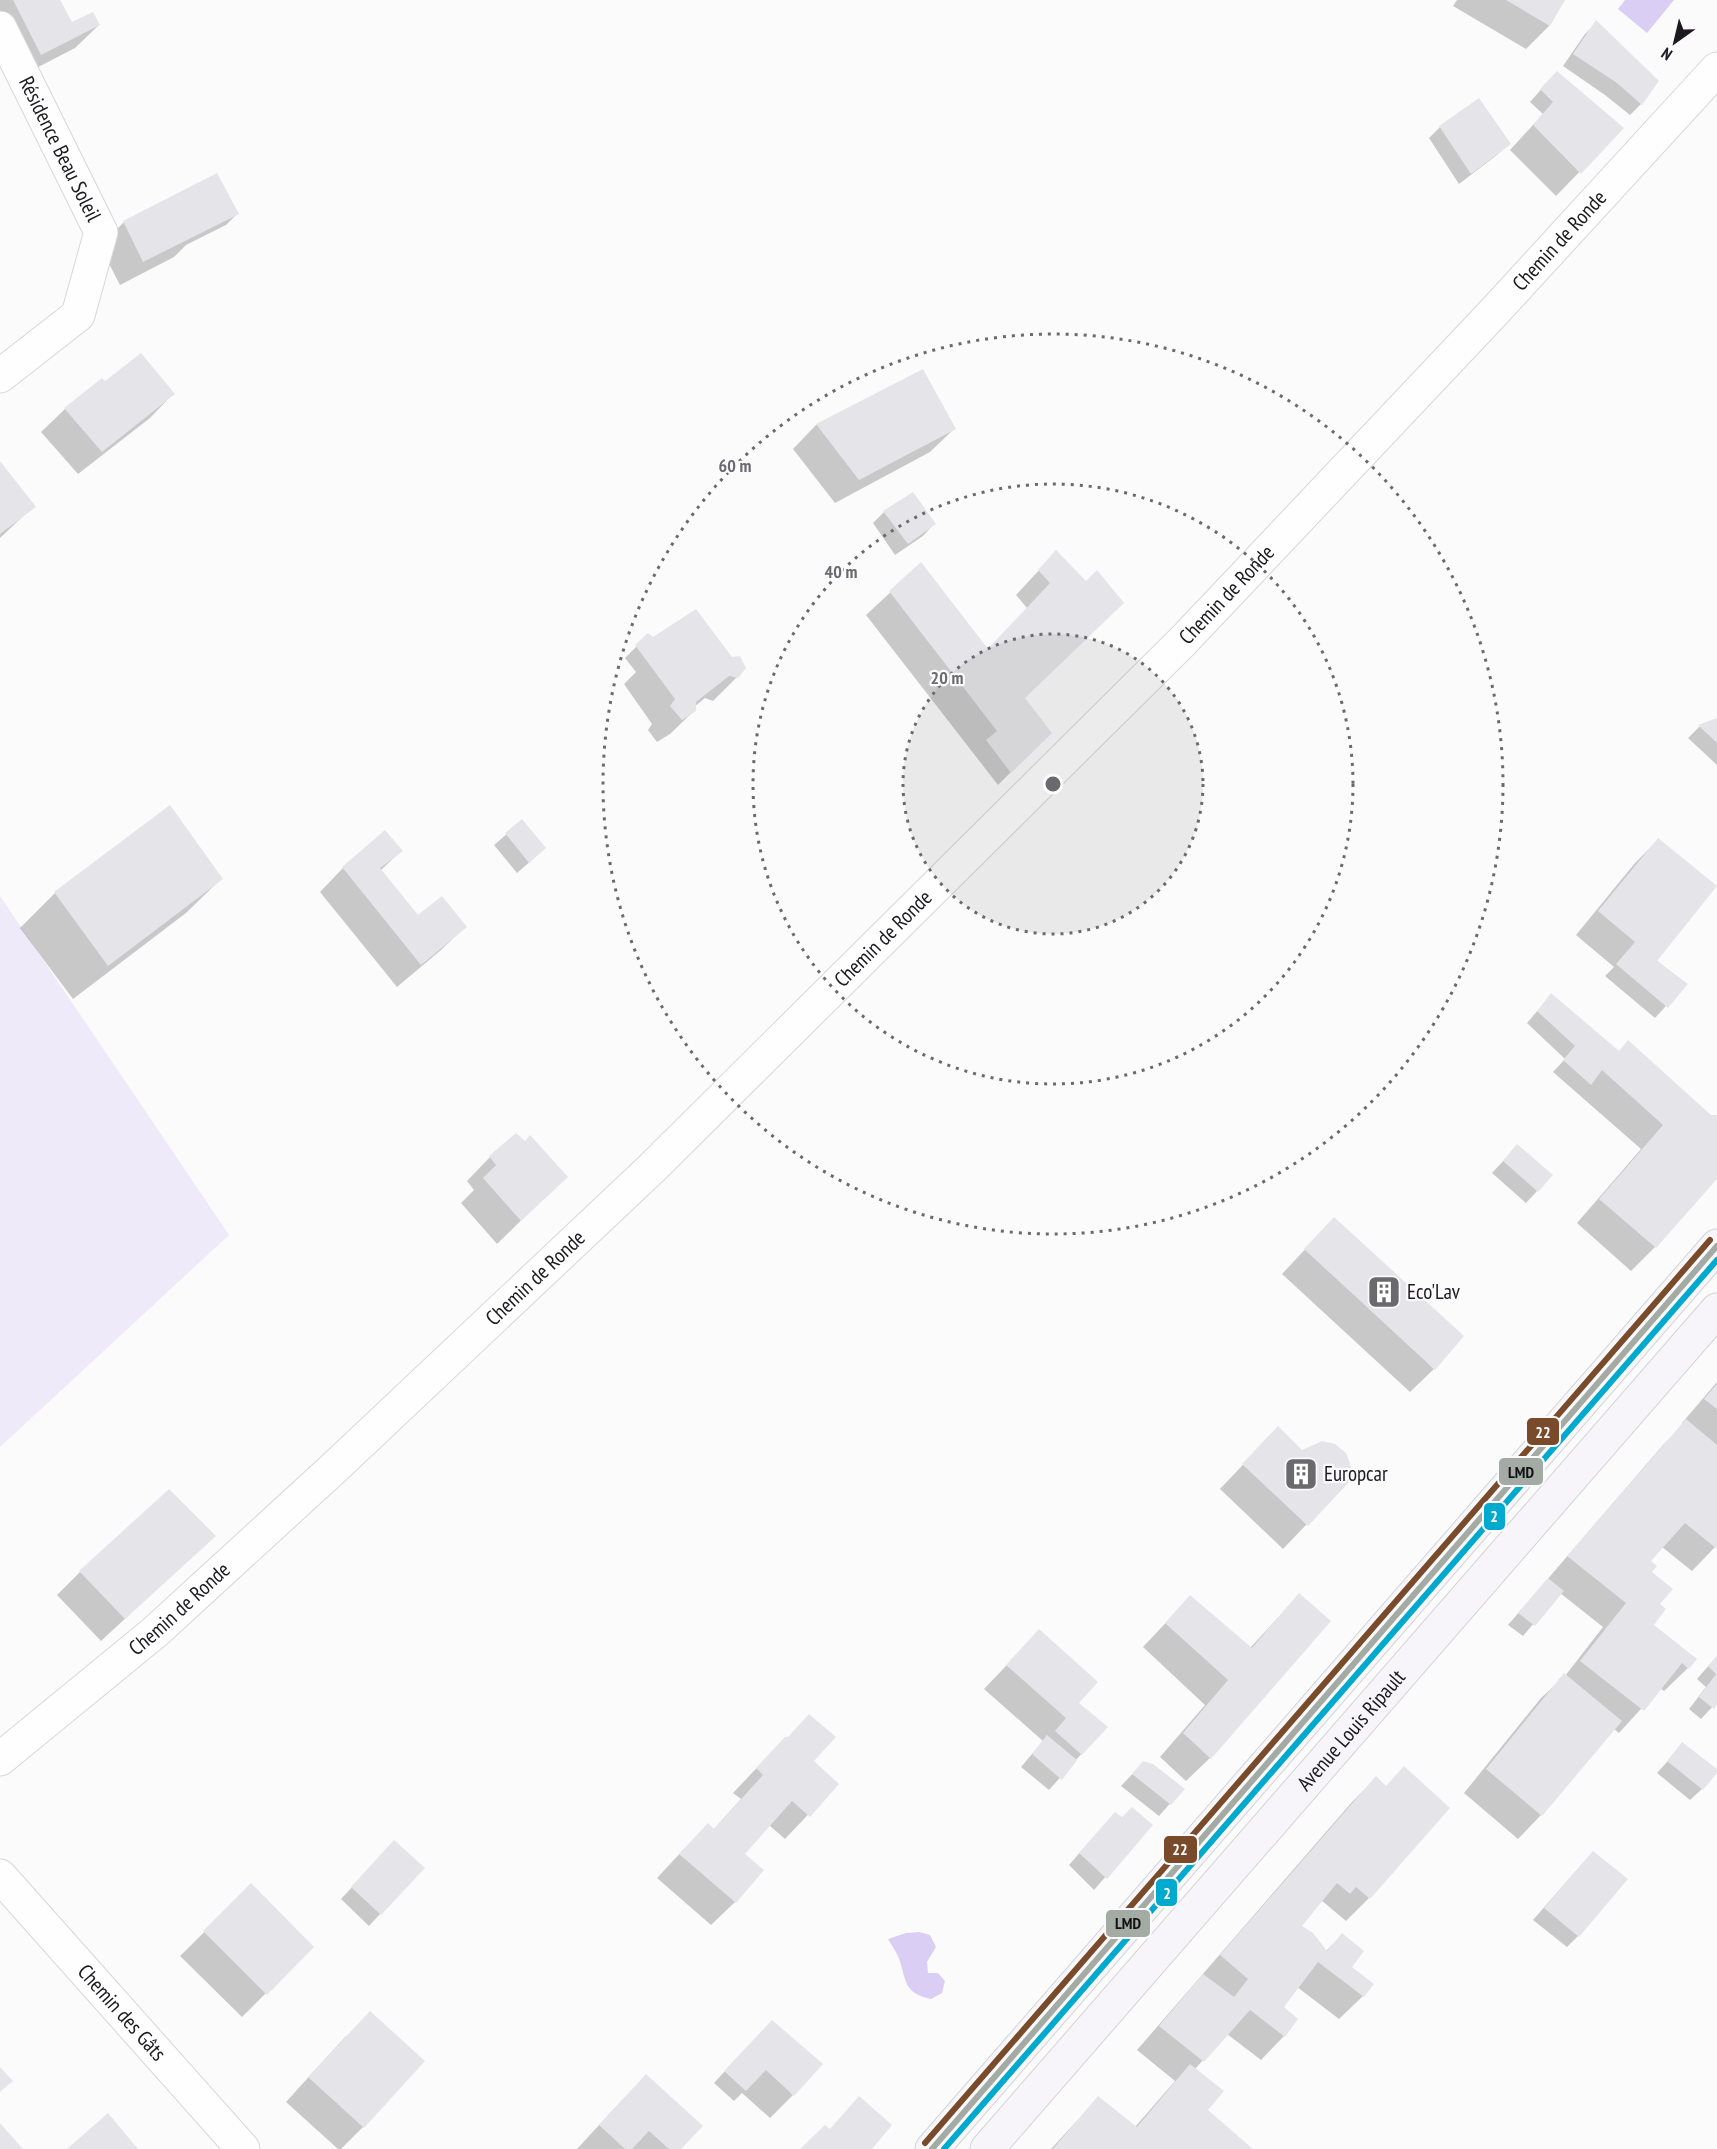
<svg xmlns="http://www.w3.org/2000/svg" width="1717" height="2149" viewBox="0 0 1717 2149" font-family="'PT Sans Narrow',sans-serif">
	<rect width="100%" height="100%" fill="#fbfbfc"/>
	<path fill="#efeafa" d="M0,896l229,339 -229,212z"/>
	<path fill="#dbcef5" d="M1625,0h49l-27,33 -29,-24z
		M919,1932l11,3 6,12 -9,15 1,11h10l7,8 -3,12 -11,6c-29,-6 -24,-20 -33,-43 -3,-6 -7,-12 -10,-17l18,-6z"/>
	<path fill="#0003" d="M0,0h58l14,24 27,1 -24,23 -58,30 -17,-34z
		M1457,0h107l-15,26 -23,23 -73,-43z
		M1596,23l45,81 -11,11 -25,-20 -42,-29 22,-32z
		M1545,85l77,43 -66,68 -46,-46 33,-36 -13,-12z
		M1440,127l69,16 -12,12 -38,29 -30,-46z
		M217,175l20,39 -11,11 -40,20 -12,12 -54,28 -20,-39 24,-24z
		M922,371l32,58 -24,23 -95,51 -42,-54 23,-24z
		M105,383l68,11 -23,24 -72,56 -37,-42 24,-23z
		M0,464l34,42 -34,32z
		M884,512l50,12 -11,12 -28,19 -22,-32z
		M1056,552l30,31 -62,115 26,35 -52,52 -132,-170 55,-51 66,86 40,-42 -11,-13z
		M648,635l89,42 -24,24 -8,-3 -11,9v4l-24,23 -13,8 -9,-12 4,-6 -28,-40 12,-12 -11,-14z
		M1717,719v46l-29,-27 11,-11z
		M522,821l10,39 -15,13 -23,-28z
		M1658,840l-2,120 30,24 -31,34 -50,-42 9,-9 -38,-32 59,-72z
		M401,851l-21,20 37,46 48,10 -24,23 -44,37 -77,-95 23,-24z
		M221,879l-35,34 -113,86 -53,-71 35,-35z
		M1551,995l67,57 93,64 6,1v59l-62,71 -24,24 -54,-48 64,-74 -88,-77 12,-13 -38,-36z
		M1517,1146l20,45 -11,12 -34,-30z
		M490,1157l52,43 -45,44 -36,-41 13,-13 -7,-9z
		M1311,1243l123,126 -24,23 -128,-118z
		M1717,1382v163l-25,26 -30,-24 -13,14 9,43 -6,22 36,42 -24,23 -4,-3 -41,45 -5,-4 -73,86 -23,24 -54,-46 77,-95 24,-22 38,-49 -43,-34 -37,43 -15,-11 155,-180 21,-21 -2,-1z
		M1255,1452h47l46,29 -65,68 -63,-60z
		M214,1536l-113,105 -44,-46 23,-23z
		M1299,1595l-89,163 -24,23 -26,-24 45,-52 -62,-58 47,-50 60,51z
		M1039,1631l38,72 16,38 -44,49 -28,-23 22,-26 -59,-52z
		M1717,1656v46l-16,17 -12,-10 17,-22 -9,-8z
		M785,1738l52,46 -52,55 -16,-14 -26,29 -8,48 -24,23 -54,-47 28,-30 28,-18 28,-31 -8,-6z
		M1683,1744l19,45 -12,11 -33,-27z
		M1143,1763l40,26 -24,27 -38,-30z
		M1376,1778l-7,120 -23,23 -25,-21 -21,26 25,26 17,-17 8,32 13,29 -24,23 -42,-32 -15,20 2,29 -23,24 -34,-26 -33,36 11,41 45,38h-199l47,-51 37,29 40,-46 -38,-31 215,-248z
		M1122,1819l29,6 -57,65 -25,-25 35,-40z
		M383,1854l-3,60 -11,12 -28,-27z
		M1582,1864l-4,72 -11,11 -34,-27z
		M251,1886l61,61 -70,70 -62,-61z
		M346,2036l17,91 -22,22h-3l-52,-47z
		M749,2045l44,50 -23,23 -28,-25 -8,8 -20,-18z
		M623,2099l56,50h-102z"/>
	<path fill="#e5e4e8" d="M13,0h47l12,22 21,-10 7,13 -59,30z
		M1506,0h59l-15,26z
		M1596,20l63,61 -17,24 -25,-22 -44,-29z
		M1557,71l67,57 -43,46 -48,-49 20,-23 -13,-13z
		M1479,98l32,46 -40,30 -32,-48z
		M217,173l22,41 -96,48 -20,-41z
		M141,353l34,41 -73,58 -38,-44 38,-30 3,3z
		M923,369l33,60 -97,51 -43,-56z
		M0,461l36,46 -36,27z
		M913,492l23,32 -28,20 -25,-33z
		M1056,550l30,31 11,-11 27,33 -99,95 27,35 -41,40 -25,-33 11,-9 -108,-140 32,-29 67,87 62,-66 -12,-13z
		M696,609l36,48 8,-1 6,12 -8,10 -9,-2 -33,26v9l-14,9 -12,-14 5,-7 -40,-54 13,-12 5,4z
		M1717,718v25l-19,-18z
		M170,805l53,74 -115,87 -54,-74z
		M522,819l24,29 -17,15 -24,-30z
		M385,830l18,21 -23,17 38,47 24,-19 25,31 -46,38 -79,-98z
		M1658,838l59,48 -60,75 31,23 -20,24 -52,-44 19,-22 -37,-31z
		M1551,993l68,58 9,-11 83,75h6v64l-61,69 -57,-49 64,-74 -61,-55 -11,15 -28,-25 12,-14 -38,-35z
		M516,1133l9,8 5,-6 38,42 -47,44 -38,-43 13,-13 -7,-9z
		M1517,1144l36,31 -15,17 -35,-31z
		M1334,1217l130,119 -29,34 -131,-121z
		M1717,1384v25l-13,-10z
		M1686,1419l31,26v104l-32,-26 -34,38 6,5 -5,6 21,17 -13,15 6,5 -12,16 43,34 -8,10 -7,-6 -38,48 -64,-50 46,-58 -59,-47z
		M1278,1426l24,24 20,-9 13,3 11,9 5,13 -1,15 -42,45 -66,-62z
		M169,1489l47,47 -91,83 -46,-48z
		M1548,1578l16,13 -29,35 -17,-13z
		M1299,1593l32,28 -120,138 -28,-26 45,-53 -63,-57 25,-28 62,53z
		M1039,1629l59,53 -19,21 29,24 -26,28 -27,-24 11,-13 -60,-53z
		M1717,1656v48l-3,5 -15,-12 17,-23 -8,-8z
		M1564,1673l58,48 -80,95 -56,-47z
		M809,1714l27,23 -22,24 25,23 -29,33 -18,-16 -47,53 19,16 -28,33 -57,-49 29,-31 6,6 49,-54 -7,-7 29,-31h3z
		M1047,1735l30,25 -15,20 -30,-26z
		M1682,1742l35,27v4l-14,17 -36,-29z
		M1143,1761l10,3 32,25 -14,16 -39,-31z
		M1404,1766l46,42 -80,91 -14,-12 -6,7 -13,-11 -35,43 11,7 14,18 15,-18 22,18 -12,16 22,17 -10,13 -46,-35 -34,45 14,12 -13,18 -35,-27 -46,52 -45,-36 44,-52 31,23 14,-18 -28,-24 156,-179 10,10z
		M1132,1807l21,18 -46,54 -28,-26 36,-41 7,5z
		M394,1840l31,28 -44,47 -30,-28z
		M1593,1851l35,28 -49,58 -35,-29z
		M251,1883l63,64 -47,48 -64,-64z
		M370,2011l55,50 -61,67 -56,-51z
		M772,2020l51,44 -29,32 -28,-26 -20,21 -22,-20z
		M1190,2064l34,27 -16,19 45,39h-200l45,-53 39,31z
		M0,2067l13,14 -13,11z
		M646,2074l57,52 -22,23h-12l-20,-18 -17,18h-7l-26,-24z
		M859,2096l33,29 -20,24h-72l25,-24 5,4z
		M108,2113l30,36h-71z
		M0,2123l23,26h-23z"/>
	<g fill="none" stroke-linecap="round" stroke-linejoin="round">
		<g stroke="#d7d6d9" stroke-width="35">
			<g id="minor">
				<path id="s1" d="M0,28l101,204 -23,83 -78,61"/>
				<path id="s2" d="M0,1759l155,-127 179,-164 317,-299 533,-529 311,-329 222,-242"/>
				<path id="s3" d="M0,1876l243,273"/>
			</g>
		</g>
		<g stroke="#d4d4d6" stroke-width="35">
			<g id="primary">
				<path d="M932,2149l785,-903"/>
				<path id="s4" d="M987,2149l730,-839"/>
			</g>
		</g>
		<use href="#minor" stroke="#fefeff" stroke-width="33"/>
		<use href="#primary" stroke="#f7f5f9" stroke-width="33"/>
		<g stroke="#fbfafd" stroke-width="10">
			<path id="bus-1" d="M932,2149l785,-903"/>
		</g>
		<g stroke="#fbfafd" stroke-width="10">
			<path id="bus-2" d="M944,2149l773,-889"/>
		</g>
		<g stroke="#fbfafd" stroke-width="10">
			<path id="bus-3" d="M925,2143l785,-903"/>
		</g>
		<use href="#bus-1" stroke="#a4aba5" stroke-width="6"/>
		<use href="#bus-2" stroke="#00a9ce" stroke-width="6"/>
		<use href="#bus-3" stroke="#7a4b2a" stroke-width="6"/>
	</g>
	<circle cx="1053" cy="784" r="150" fill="#6a696c" fill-opacity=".12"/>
	<g fill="none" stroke="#6a696c" stroke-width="3" stroke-dasharray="3 6">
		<circle cx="1053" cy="784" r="150"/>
		<circle cx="1053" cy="784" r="300"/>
		<circle cx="1053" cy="784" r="450"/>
	</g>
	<defs>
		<g id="building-square" transform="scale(1.725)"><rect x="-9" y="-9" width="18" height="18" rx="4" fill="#6a696c" stroke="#fbfafd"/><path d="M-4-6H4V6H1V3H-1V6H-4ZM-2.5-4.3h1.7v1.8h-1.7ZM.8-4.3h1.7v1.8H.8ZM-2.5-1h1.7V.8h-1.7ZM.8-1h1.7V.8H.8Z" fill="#fff"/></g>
	</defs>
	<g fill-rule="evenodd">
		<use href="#building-square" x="1384" y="1292"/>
		<use href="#building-square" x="1301" y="1474"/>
	</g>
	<g text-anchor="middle" stroke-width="4.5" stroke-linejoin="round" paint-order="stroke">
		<g font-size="21" fill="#1c1a1f" stroke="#fbfafd">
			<text dy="7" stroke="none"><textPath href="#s1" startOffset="135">Résidence Beau Soleil</textPath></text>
			<text dy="7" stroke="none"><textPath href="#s2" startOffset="2178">Chemin de Ronde</textPath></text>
			<text dy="7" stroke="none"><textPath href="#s2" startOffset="1692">Chemin de Ronde</textPath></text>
			<text dy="7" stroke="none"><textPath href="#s2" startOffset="1206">Chemin de Ronde</textPath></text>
			<text dy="7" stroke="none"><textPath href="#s2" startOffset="720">Chemin de Ronde</textPath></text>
			<text dy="7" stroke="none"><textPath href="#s2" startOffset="234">Chemin de Ronde</textPath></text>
			<text dy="7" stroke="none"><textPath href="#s4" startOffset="555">Avenue Louis Ripault</textPath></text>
			<text dy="7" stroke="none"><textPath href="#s3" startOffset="183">Chemin des Gâts</textPath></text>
		</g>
		<g font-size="21" fill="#1c1a1f" stroke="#fbfafd" text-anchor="start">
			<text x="1407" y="1299">Eco'Lav</text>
			<text x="1324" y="1481">Europcar</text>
		</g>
	</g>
	<circle cx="1053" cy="784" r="9" fill="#6a696c" stroke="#fbfafd" stroke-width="3"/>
	<g font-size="18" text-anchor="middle" font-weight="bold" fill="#6a696c" stroke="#fbfafd" stroke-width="4.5" stroke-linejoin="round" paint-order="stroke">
		<text x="735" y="472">60 m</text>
		<text x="841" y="578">40 m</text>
		<text x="947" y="684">20 m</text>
	</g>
	<g stroke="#fbfafd" stroke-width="2">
		<rect x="1526" y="1417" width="34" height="29" rx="6" fill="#7a4b2a"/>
		<rect x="1498" y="1457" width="46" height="29" rx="6" fill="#a4aba5"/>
		<rect x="1483" y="1502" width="23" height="29" rx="6" fill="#00a9ce"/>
		<rect x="1163" y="1835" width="35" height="29" rx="6" fill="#7a4b2a"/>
		<rect x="1155" y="1878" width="23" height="29" rx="6" fill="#00a9ce"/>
		<rect x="1105" y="1909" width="46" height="29" rx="6" fill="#a4aba5"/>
	</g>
	<g font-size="16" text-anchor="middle" font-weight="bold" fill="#fff">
		<text x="1543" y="1438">22</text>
		<text x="1494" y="1522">2</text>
		<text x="1180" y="1855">22</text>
		<text x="1167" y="1899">2</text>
	</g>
	<g font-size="16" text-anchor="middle" font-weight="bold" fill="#111">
		<text x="1521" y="1478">LMD</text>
		<text x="1128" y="1929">LMD</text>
	</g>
	<g transform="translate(1675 42) rotate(214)" stroke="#fbfafd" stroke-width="4.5" paint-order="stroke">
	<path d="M0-4.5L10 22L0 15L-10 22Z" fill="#1c1a1f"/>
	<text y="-9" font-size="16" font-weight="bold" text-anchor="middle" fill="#1c1a1f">N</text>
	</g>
</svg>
